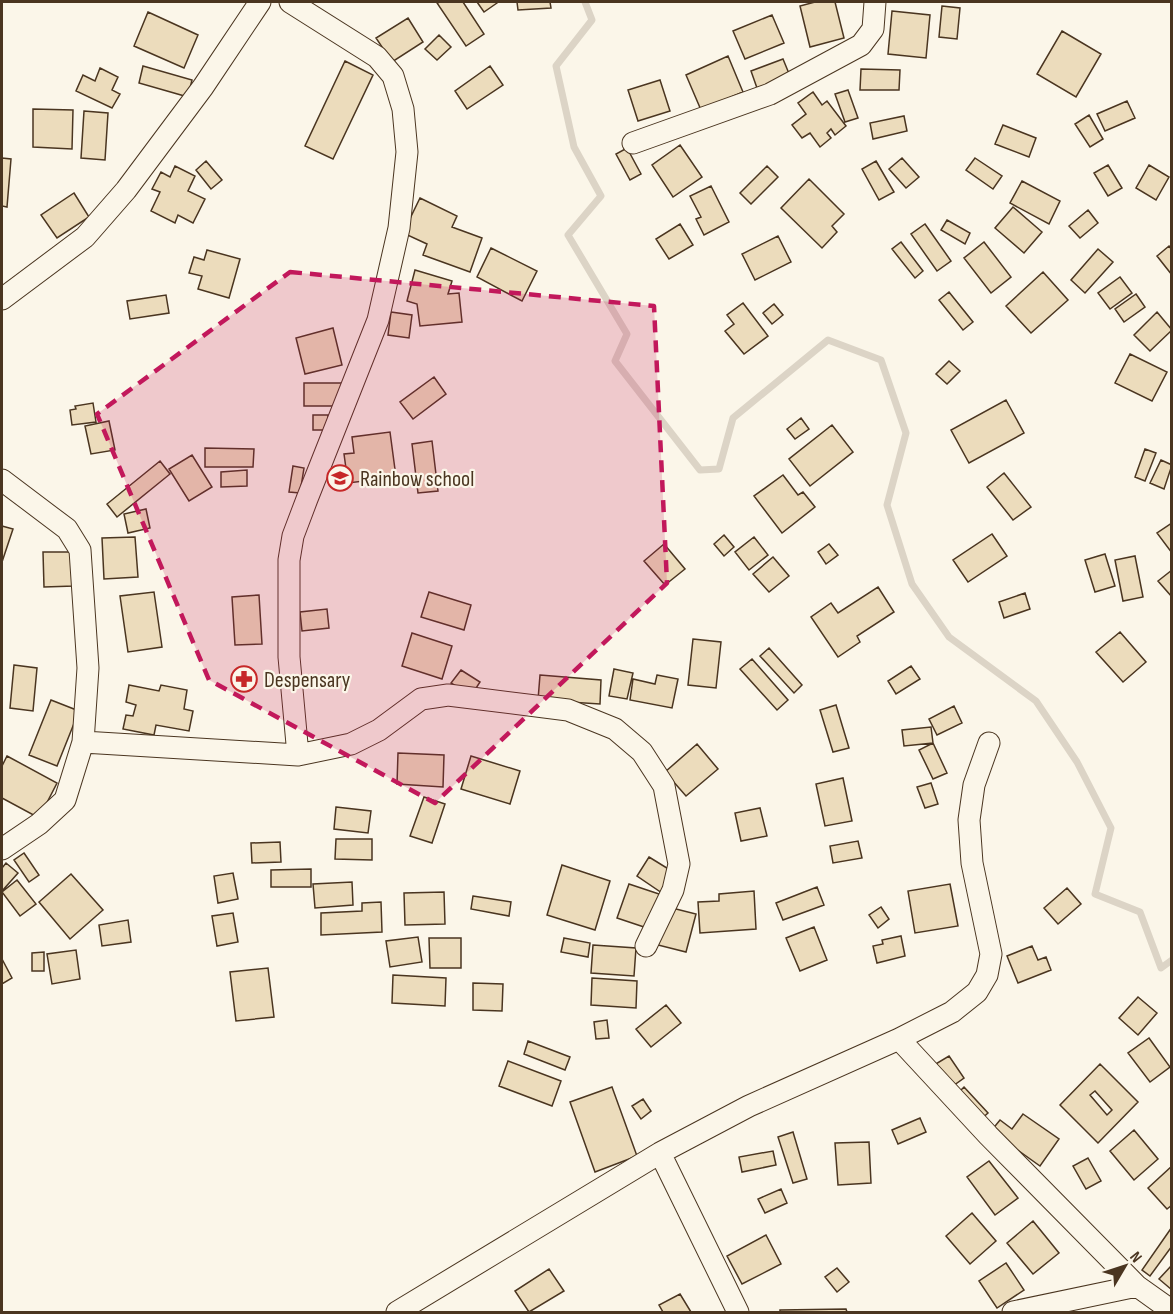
<svg xmlns="http://www.w3.org/2000/svg" width="1173" height="1314" viewBox="0 0 1173 1314" font-family="'Sofia Sans Condensed',sans-serif">
	<rect width="100%" height="100%" fill="#fbf6e9"/>
	<g fill="none" stroke-linecap="round" stroke-linejoin="round">
		<path stroke="#dcd4c6" stroke-width="7" d="M585,2l7,18 -36,46 18,81 27,49 -33,39 59,99 -12,27 85,109 19,-1 14,-51 95,-78 53,20 25,73 -19,72 25,79 37,53 87,64 41,61 34,66 -16,66 45,18 21,56 11,-8"/>
	</g>
	<path fill="#ecdcbc" stroke="#4a3520" stroke-width="1.5" fill-rule="evenodd" d="M440,2h23l21,32 -18,12 -29,-43z
		M477,2h19l1,1 -13,9z
		M517,2h33l1,6 -33,2z
		M815,2h20l9,36 -34,9 -10,-41z
		M942,6l18,2 -3,31 -18,-2z
		M892,11l38,4 -4,43 -38,-4z
		M148,12l50,23 -14,33 -50,-22z
		M772,15l12,28 -39,16 -12,-28z
		M408,18l15,24 -31,20 -16,-24z
		M1062,31l39,23 -25,43 -39,-23z
		M439,35l12,12 -14,13 -12,-11z
		M728,56l15,36 -42,18 -15,-35z
		M783,59l7,17 -33,12 -6,-17z
		M345,61l28,14 -40,84 -28,-13z
		M143,66l49,14 -4,17 -49,-14z
		M490,66l13,19 -36,24 -12,-18z
		M100,68l18,9 -6,13 8,4 -8,14 -36,-17 7,-16 12,6z
		M861,69l39,1 -1,20h-39z
		M660,80l10,31 -32,10 -10,-31z
		M848,90l10,28 -13,4 -10,-28z
		M813,92l9,13 5,-4 19,25 -11,9 -4,-6 -4,4 4,5 -11,9 -10,-14 -8,5 -10,-13 14,-11 -8,-11z
		M1127,101l8,17 -30,13 -8,-17z
		M33,109l40,1 -1,39 -39,-2z
		M84,111l24,2 -3,47 -24,-2z
		M1089,115l14,24 -13,8 -15,-23z
		M904,116l3,15 -34,8 -3,-16z
		M1003,125l33,13 -7,19 -34,-13z
		M680,145l22,32 -29,20 -21,-32z
		M627,148l14,26 -11,6 -14,-26z
		M2,158l9,1 -4,48 -5,-1z
		M902,158l17,19 -13,11 -17,-19z
		M975,158l27,18 -9,13 -27,-19z
		M206,161l16,19 -11,9 -15,-19z
		M876,161l18,31 -15,8 -17,-31z
		M1108,165l14,23 -14,8 -14,-23z
		M1149,165l20,12 -13,23 -20,-12z
		M175,166l20,10 -7,15 17,8 -12,24 -15,-8 -3,8 -24,-12 9,-19 -8,-3 9,-17 9,5z
		M767,166l11,11 -27,27 -11,-11z
		M809,179l35,35 -12,12 5,6 -15,16 -41,-40z
		M1022,181l38,20 -11,23 -39,-21z
		M711,186l18,36 -25,13 -8,-16 5,-2 -11,-21z
		M74,193l15,24 -32,21 -16,-23z
		M420,198l37,18 -5,11 30,11 -12,34 -47,-17 4,-11 -24,-11z
		M1013,207l29,25 -18,21 -29,-25z
		M1088,210l10,13 -18,15 -11,-12z
		M947,220l23,13 -5,11 -24,-14z
		M680,224l13,21 -24,14 -13,-20z
		M925,224l26,37 -14,10 -26,-37z
		M778,236l13,26 -36,18 -13,-26z
		M901,242l22,29 -8,7 -23,-29z
		M984,242l27,35 -20,16 -27,-35z
		M1169,246l3,4v25l-15,-19z
		M491,248l46,23 -15,30 -45,-24z
		M1098,249l15,13 -28,31 -14,-13z
		M207,250l33,9 -11,39 -31,-9 4,-13 -13,-3 5,-16 10,3z
		M415,270l37,11 -4,13 11,-1 3,29 -42,4 -3,-22 -10,-3z
		M1043,272l25,28 -37,33 -25,-27z
		M1120,277l12,16 -22,16 -12,-16z
		M949,292l24,30 -10,8 -24,-30z
		M1136,294l9,13 -21,15 -9,-13z
		M166,295l3,18 -39,6 -3,-18z
		M743,303l25,33 -24,18 -19,-23 9,-7 -7,-9z
		M774,304l9,11 -11,9 -9,-11z
		M391,312l21,3 -3,23 -21,-3z
		M1157,312l15,18 -22,21 -16,-16z
		M333,328l9,37 -37,9 -9,-36z
		M1130,354l37,18 -15,29 -37,-18z
		M949,361l11,10 -13,13 -11,-10z
		M434,377l12,17 -33,25 -13,-17z
		M304,383h39v23h-39z
		M1006,400l18,33 -55,30 -18,-33z
		M93,403l3,19 -24,3 -2,-15 6,-1 -1,-3z
		M313,415h15v15h-15z
		M801,418l8,11 -14,10 -8,-10z
		M109,421l6,29 -24,4 -6,-28z
		M832,425l21,27 -43,34 -21,-27z
		M390,432l6,45 -48,6 -4,-29 10,-1 -2,-16z
		M432,441l6,50 -20,2 -6,-49z
		M205,448l49,1 -1,18h-48z
		M1145,449l11,4 -11,28 -10,-4z
		M192,455l20,32 -23,14 -20,-32z
		M1161,460l11,5 -8,24 -14,-6z
		M160,461l10,13 -53,43 -10,-13z
		M293,466l11,2 -4,25 -11,-1z
		M247,470v16l-26,1v-15z
		M1004,473l27,34 -18,13 -26,-33z
		M783,475l15,20 5,-3 12,15 -33,26 -28,-37z
		M146,509l4,19 -22,5 -4,-19z
		M1172,523v30l-15,-20z
		M2,526l11,3 -11,33z
		M992,534l15,22 -39,26 -15,-22z
		M724,535l10,12 -10,9 -10,-12z
		M135,537l3,40 -34,2 -2,-41z
		M754,537l14,18 -19,15 -14,-18z
		M664,544l21,25 -20,16 -21,-24z
		M829,544l9,11 -12,9 -8,-12z
		M43,552h30l1,34 -30,1z
		M1105,554l10,32 -20,6 -10,-32z
		M1135,556l8,41 -20,4 -8,-41z
		M773,557l16,19 -20,16 -16,-18z
		M1172,570v27l-14,-16z
		M878,587l16,25 -37,24 3,6 -22,15 -27,-40 20,-14 7,10z
		M154,592l8,55 -34,5 -8,-56z
		M429,592l42,13 -7,25 -43,-13z
		M1025,593l5,16 -26,9 -5,-16z
		M259,595l3,49 -27,1 -3,-48z
		M327,609l2,19 -27,3 -2,-19z
		M1120,632l26,30 -23,20 -27,-30z
		M412,633l40,13 -10,33 -40,-13z
		M693,639l28,3 -5,46 -28,-3z
		M769,648l33,37 -8,8 -34,-37z
		M752,659l36,41 -11,10 -37,-41z
		M14,665l23,3 -4,43 -23,-3z
		M911,666l9,13 -24,15 -8,-13z
		M614,669l19,4 -6,26 -18,-3z
		M461,670l19,12 -9,14 -20,-13z
		M540,675l61,5 -1,24 -62,-4z
		M657,675l21,4 -6,29 -42,-8 3,-21 22,5z
		M129,685l30,6 2,-6 26,5 -3,19 9,2 -4,20 -33,-6 -2,10 -31,-6 3,-14 7,1 3,-11 -10,-3z
		M51,700l28,11 -22,55 -28,-11z
		M836,705l13,43 -16,4 -13,-42z
		M954,706l8,17 -25,12 -8,-16z
		M931,727l2,16 -29,3 -2,-16z
		M933,743l14,30 -14,6 -14,-29z
		M697,744l21,25 -32,27 -21,-24z
		M398,753l46,2 -1,32 -46,-3z
		M7,756l50,27 -18,35 -37,-20v-32z
		M471,756l49,15 -10,33 -49,-15z
		M843,778l9,43 -27,5 -9,-42z
		M931,783l7,21 -13,4 -8,-21z
		M424,797l21,7 -13,39 -22,-7z
		M336,807l35,4 -3,22 -34,-4z
		M760,808l7,28 -26,5 -6,-28z
		M336,839h36v21l-37,-1z
		M858,841l4,17 -29,5 -3,-17z
		M280,842l1,20 -29,1 -1,-20z
		M24,853l15,22 -10,7 -15,-22z
		M649,857l26,16 -13,20 -25,-17z
		M6,863l12,10 -16,18v-23z
		M562,865l48,16 -15,49 -48,-15z
		M311,869v18h-40v-17z
		M233,873l5,26 -20,4 -4,-27z
		M71,874l32,36 -33,29 -31,-37z
		M17,880l19,24 -16,12 -18,-24z
		M352,882l1,23 -38,3 -2,-24z
		M629,884l36,12 -12,34 -36,-12z
		M950,884l8,42 -43,7 -7,-42z
		M817,887l7,18 -41,15 -7,-17z
		M1067,888l14,16 -23,20 -14,-16z
		M754,891l2,38 -56,4 -2,-31 21,-1v-7z
		M444,892l1,32 -40,1 -1,-32z
		M473,896l38,6 -2,14 -38,-7z
		M381,902l1,30 -61,3v-22l41,-2v-8z
		M668,907l28,7 -10,38 -28,-7z
		M881,907l8,12 -11,9 -9,-13z
		M233,913l5,29 -21,4 -5,-30z
		M128,920l3,22 -29,4 -3,-21z
		M814,927l13,33 -27,11 -14,-33z
		M901,936l4,20 -28,7 -4,-17 10,-2 -1,-4z
		M418,937l4,25 -32,5 -4,-26z
		M429,938h32v30h-31z
		M564,938l26,5 -2,14 -27,-5z
		M593,945l43,3 -2,28 -43,-3z
		M1032,946l6,14 8,-3 5,13 -33,13 -11,-27z
		M76,950l4,29 -28,5 -5,-30z
		M44,952v19h-12v-18z
		M2,959l10,19 -10,6z
		M268,968l6,49 -38,4 -6,-49z
		M393,975l53,3 -1,28 -53,-3z
		M592,978l45,3 -1,27 -45,-3z
		M473,983l30,1 -1,27 -29,-1z
		M1138,997l19,16 -19,22 -19,-17z
		M666,1005l15,18 -30,24 -15,-18z
		M607,1020l2,18 -13,1 -2,-17z
		M1149,1038l21,29 -20,15 -22,-29z
		M528,1041l42,16 -5,13 -41,-16z
		M949,1056l15,22 -14,10 -16,-23z
		M508,1061l53,20 -9,25 -53,-20z
		M1100,1064l38,38 -40,41 -38,-38zM1095,1091l17,19 -5,5 -17,-20z
		M612,1087l25,69 -42,16 -25,-70z
		M964,1087l24,26 -9,8 -23,-26z
		M643,1099l8,12 -10,8 -9,-13z
		M1023,1114l36,25 -19,27 -49,-35 9,-11 12,9z
		M920,1118l6,14 -28,12 -6,-14z
		M1134,1130l24,29 -24,21 -24,-29z
		M793,1132l14,47 -14,4 -15,-46z
		M869,1142l2,41 -33,2 -3,-42z
		M773,1151l3,14 -34,7 -3,-15z
		M1088,1158l13,23 -15,8 -13,-23z
		M989,1161l29,37 -23,17 -28,-38z
		M1172,1166v39l-5,4 -19,-21z
		M781,1189l6,14 -22,10 -7,-14z
		M972,1213l24,28 -26,23 -24,-28z
		M1033,1221l26,32 -26,21 -26,-31z
		M1172,1227v19l-22,30 -8,-6z
		M766,1235l15,29 -39,20 -15,-28z
		M1006,1263l18,27 -27,18 -18,-27z
		M1172,1265v25l-13,-11z
		M837,1268l12,14 -12,10 -12,-15z
		M549,1269l15,22 -35,21 -14,-21z
		M680,1294l11,18h-28l-4,-7z
		M846,1309l1,3h-67v-2z"/>
	<g fill="none" stroke-linecap="round" stroke-linejoin="round">
		<g stroke="#4a3520" stroke-width="23">
			<path id="street" d="M290,2l87,55 16,19 10,33 4,43 -8,76 -21,92 -71,179 -14,37 -4,24v97l9,98
				M633,143l137,-49 91,-49 12,-16 2,-27
				M2,299l83,-62 41,-47 77,-103 57,-85
				M2,480l65,49 13,21 8,118 -5,74 -18,58 -26,24 -37,25
				M83,742l215,13 53,-11 28,-14 42,-31 27,-4 120,15 47,19 27,23 22,34 15,78 -6,26 -27,56
				M899,1039l89,96 149,151 35,25
				M660,1153l78,159
				M397,1312l263,-159 89,-47 150,-67 53,-27 25,-20 10,-17 4,-21 -19,-91 -3,-43 5,-35 15,-42
				M1013,1312l124,-26"/>
		</g>
		<use href="#street" stroke="#fbf6e9" stroke-width="21"/>
	</g>
	<path fill="#c2185b" fill-opacity="0.2" stroke="#c2185b" stroke-width="4.5" stroke-dasharray="12 8" stroke-linejoin="round" d="M290,272l364,34 13,277 -232,220 -226,-123 -112,-266z"/>
	<defs>
		<g id="school-ring" transform="scale(1.35)"><circle r="9.5" fill="#fbf6e9" stroke="#c62828" stroke-width="1.5"/><path d="M0-5L7-2L0 1L-7-2ZM-4 1L0 2.5L4 1V4Q0 6-4 4Z" fill="#c62828"/></g>
		<g id="pharmacy-ring" transform="scale(1.35)"><circle r="9.5" fill="#fbf6e9" stroke="#c62828" stroke-width="1.5"/><path d="M-2-6h4v4h4v4h-4v4h-4v-4h-4v-4h4Z" fill="#c62828"/></g>
	</defs>
	<g fill-rule="evenodd">
		<use href="#school-ring" x="340" y="478"/>
		<use href="#pharmacy-ring" x="244" y="679"/>
	</g>
	<g text-anchor="middle" stroke-width="4.5" stroke-linejoin="round" paint-order="stroke">
		<g font-size="22" fill="#4a3520" stroke="#fbf6e9" text-anchor="start">
			<text x="360" y="486">Rainbow school</text>
			<text x="264" y="687">Despensary</text>
		</g>
	</g>
	<rect width="1173" height="1314" fill="none" stroke="#4a3520" stroke-width="6"/>
	<g transform="translate(1125 1266) rotate(51)" stroke="#fbf6e9" stroke-width="4.5" paint-order="stroke">
	<path d="M0-4.5L10 22L0 15L-10 22Z" fill="#4a3520"/>
	<text y="-9" font-size="16" font-weight="bold" text-anchor="middle" fill="#4a3520">N</text>
	</g>
</svg>
